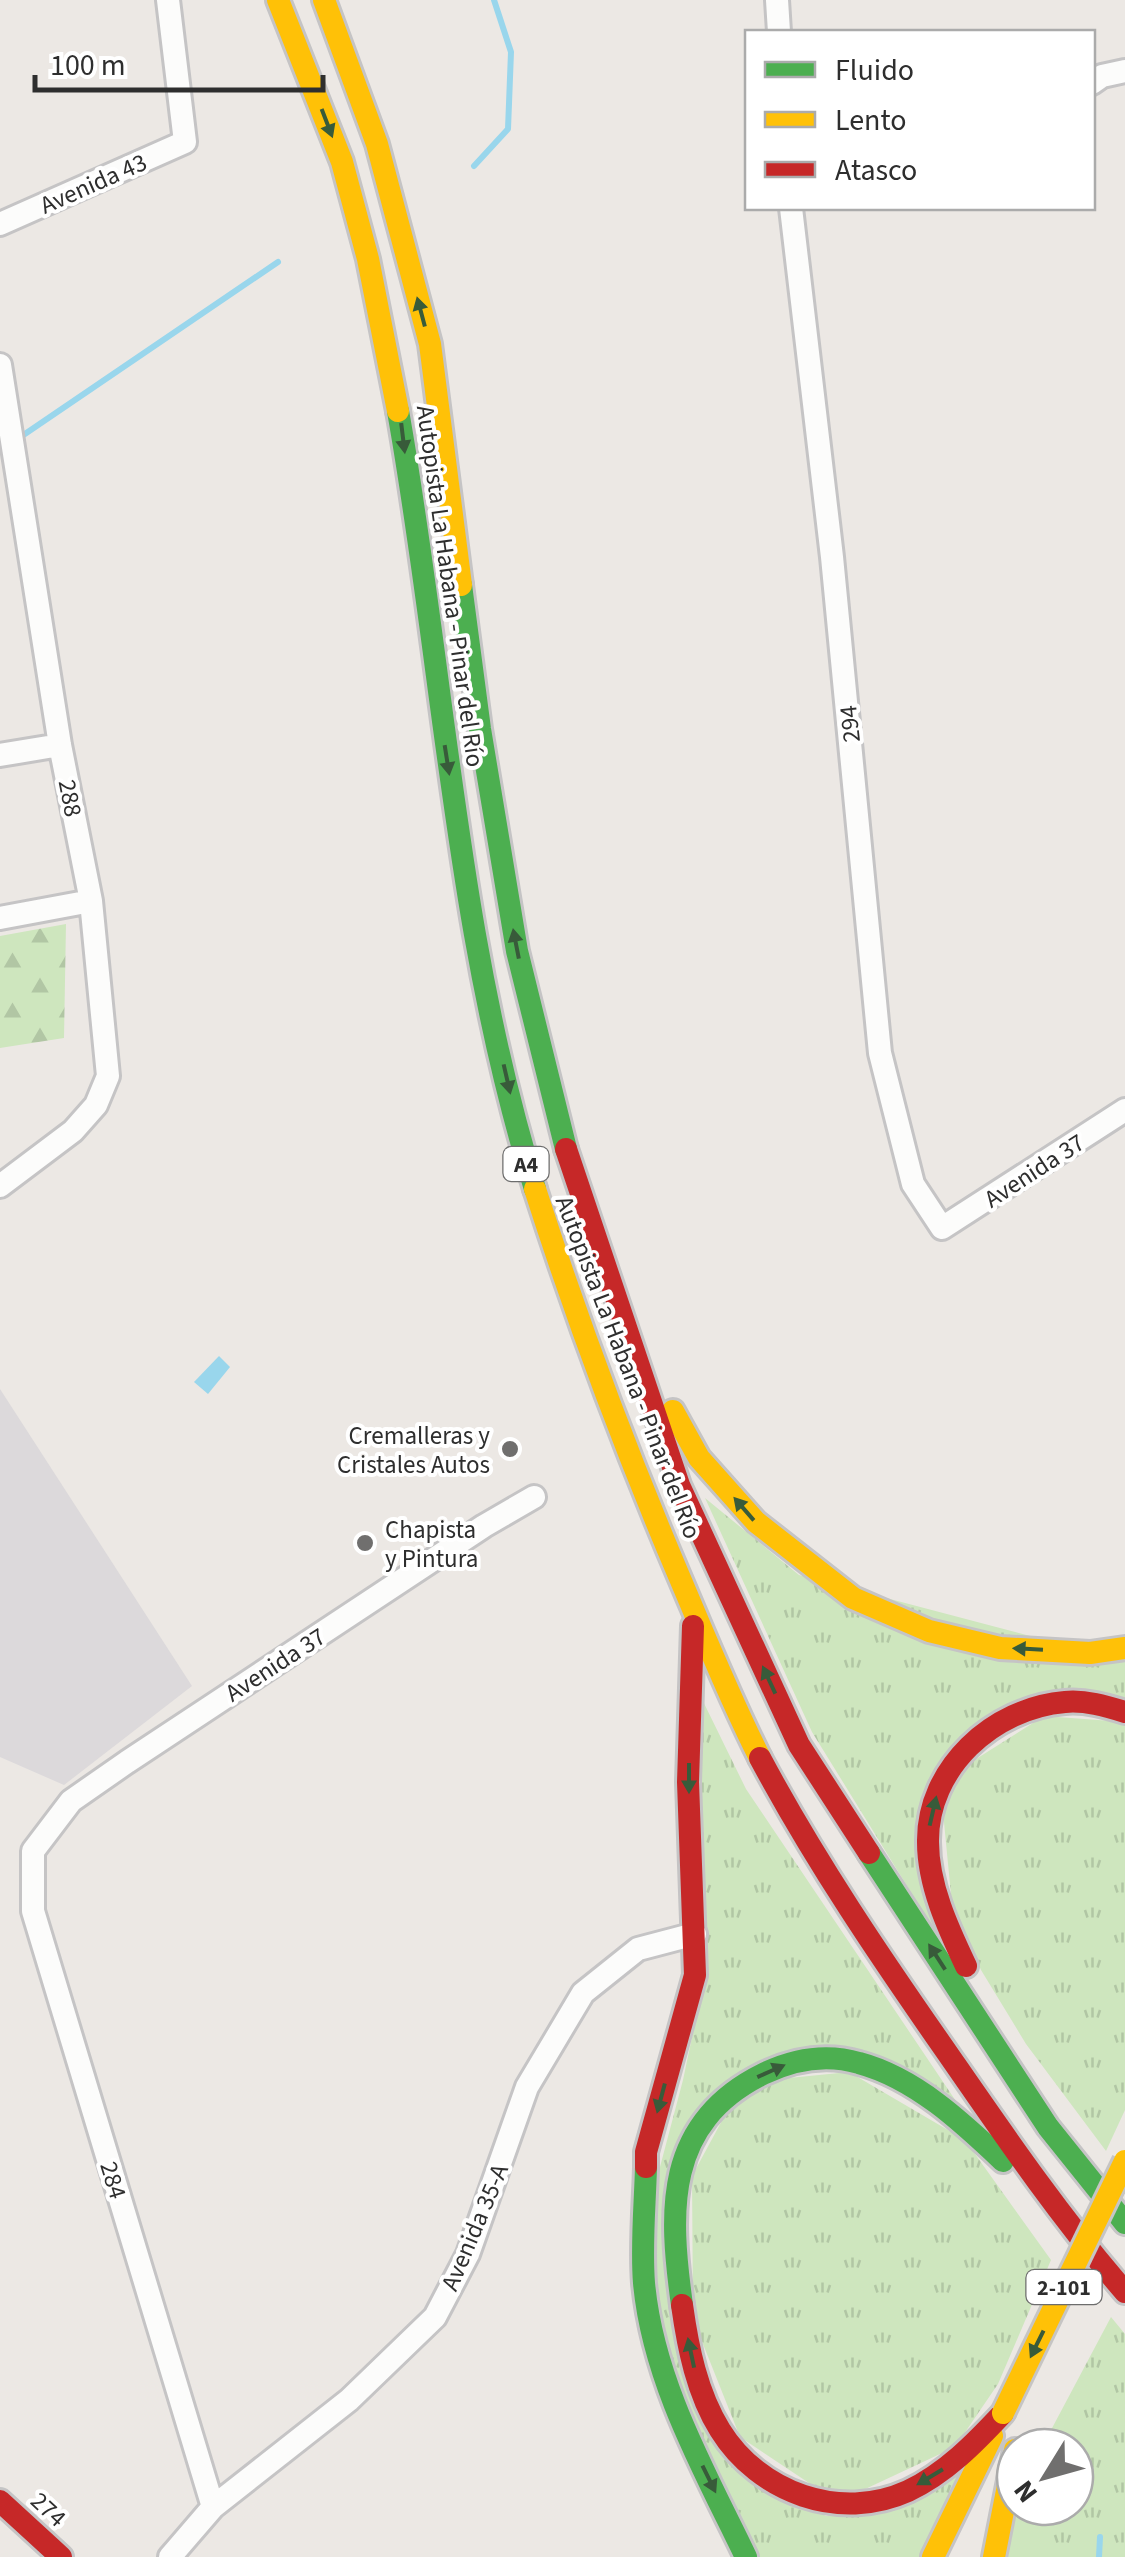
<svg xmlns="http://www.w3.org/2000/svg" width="1125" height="2557" viewBox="0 0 1125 2557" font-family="'Source Sans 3',sans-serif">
	<defs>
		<pattern id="grass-tufts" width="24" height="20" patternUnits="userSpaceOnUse" patternTransform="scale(2.5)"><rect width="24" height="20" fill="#cee6be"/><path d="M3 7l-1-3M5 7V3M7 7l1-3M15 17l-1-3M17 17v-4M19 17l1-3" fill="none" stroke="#b1c6a4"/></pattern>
		<pattern id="forest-firs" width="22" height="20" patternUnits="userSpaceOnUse" patternTransform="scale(2.5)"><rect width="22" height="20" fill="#cee6be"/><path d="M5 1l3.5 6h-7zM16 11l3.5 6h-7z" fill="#b1c6a4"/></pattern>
	</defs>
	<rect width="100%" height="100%" fill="#ece8e4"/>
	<path fill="#dcd9db" d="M0,1389l192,297 -128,99 -64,-28z"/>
	<path fill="url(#grass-tufts)" d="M705,1498l94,77 326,86v39l-31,-8 -154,73 1,176 -129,-209z
		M697,1689l49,100 222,330 -68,-51 -46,-14 -47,-4 -33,8 -40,19 -42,39 -21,51 -5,55 5,61 15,95 32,62 33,40 75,36 39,-2 44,-12 39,-22 25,-28 -50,105h-167l-77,-168 -19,-64 -8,-73 4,-70 27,-102 24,-114z
		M1044,1716l81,6v388l-19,41 -80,-107 -45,-74 -29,-65 -9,-93 22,-46z
		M849,2072l116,68 86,120 -53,124 -43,63 -94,44 -43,-2 -78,-52 -47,-118 -1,-143 39,-72 38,-24z
		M1111,2317l14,17v223h-120l13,-50h57v-60h-33z"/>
	<path fill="url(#forest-firs)" d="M66,924l-2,114 -64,10v-112z"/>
	<path fill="#99d6ec" d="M219,1356l11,11 -22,27 -14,-12z"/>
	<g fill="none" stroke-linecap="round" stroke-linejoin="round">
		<path stroke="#99d6ec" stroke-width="6" d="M474,166l34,-37 3,-77 -17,-52
			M19,438l259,-176
			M1099,2557l1,-20"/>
		<g stroke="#c5c4c5" stroke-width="28">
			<path id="street" d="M777,0l2,32
				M1092,83l10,-7 23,-5
				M791,208l41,349 48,496 33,131 29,44 183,-118
				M0,224l185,-82 -17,-142
				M0,365l60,380 31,156 17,175 -12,29 -23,26 -73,55
				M0,755l60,-10
				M0,918l91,-17
				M213,2507l-180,-596v-60l38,-50 56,-39 357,-236 50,-29
				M170,2557l43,-50 136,-107 86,-83 33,-63 59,-167 56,-94 55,-44 57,-15"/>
		</g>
		<g stroke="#c5c4c5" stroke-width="28">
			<path id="fast" d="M398,411c46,259 58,525 137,778
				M461,585l19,144 37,222 49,198
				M869,1853l179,274 77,96
				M646,2167c-1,38 -5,78 -2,116 9,98 60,187 102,274
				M682,2305c-13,-94 -18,-182 81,-231 31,-15 62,-21 96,-11 56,15 103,59 144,98"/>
		</g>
		<g stroke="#c5c4c5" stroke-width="28">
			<path id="slow" d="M278,0l64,162 26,97 30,152
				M324,0l53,144 53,200 31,241
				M535,1189c42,131 90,260 144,387 26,61 51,123 81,182
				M673,1411l26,47 57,64 97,76 76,33 71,17 90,5 35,-5
				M933,2557l59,-121
				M994,2557l21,-107"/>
		</g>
		<g stroke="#c5c4c5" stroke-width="28">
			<path id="jam" d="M566,1149l113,336 120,260 70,108
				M760,1758c55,103 121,200 188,296 56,81 112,163 177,238
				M966,1966c-18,-38 -38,-81 -38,-124 -1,-74 65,-134 137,-140 20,-2 41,4 60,10
				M646,2167v-15l49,-177 -7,-193 5,-156
				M682,2305c6,43 15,88 38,125 39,63 120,92 188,61 38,-18 67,-48 95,-78
				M0,2501l61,56"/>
		</g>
		<use href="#street" stroke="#fcfcfb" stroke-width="22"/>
		<use href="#fast" stroke="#4caf50" stroke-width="22"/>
		<use href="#slow" stroke="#ffc107" stroke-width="22"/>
		<use href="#jam" stroke="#c62828" stroke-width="22"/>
		<g stroke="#c6c5c4" stroke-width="28" stroke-linecap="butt">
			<path id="slow-bridge" d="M1003,2413l122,-252"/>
		</g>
		<use href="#slow-bridge" stroke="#ffc107" stroke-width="22"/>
	</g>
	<defs><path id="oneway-solid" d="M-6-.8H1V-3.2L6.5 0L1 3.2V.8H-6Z" transform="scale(2.5)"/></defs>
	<g fill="#385b3a">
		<use href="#oneway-solid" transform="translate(327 123) rotate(69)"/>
		<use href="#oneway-solid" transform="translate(421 312) rotate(-105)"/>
		<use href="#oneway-solid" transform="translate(403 438) rotate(83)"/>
		<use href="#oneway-solid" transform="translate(447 760) rotate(81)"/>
		<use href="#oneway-solid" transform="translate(516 944) rotate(-101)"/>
		<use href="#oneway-solid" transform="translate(507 1079) rotate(77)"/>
		<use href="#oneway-solid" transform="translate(744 1509) rotate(-131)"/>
		<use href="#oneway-solid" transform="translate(1028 1649) rotate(-177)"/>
		<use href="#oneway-solid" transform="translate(769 1680) rotate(-115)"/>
		<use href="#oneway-solid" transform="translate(689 1778) rotate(90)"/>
		<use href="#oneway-solid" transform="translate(933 1811) rotate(-77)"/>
		<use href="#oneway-solid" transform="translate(937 1957) rotate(-123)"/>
		<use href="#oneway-solid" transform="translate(771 2071) rotate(-24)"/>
		<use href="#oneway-solid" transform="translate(661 2098) rotate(105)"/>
		<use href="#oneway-solid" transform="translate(1037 2344) rotate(116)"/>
		<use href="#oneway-solid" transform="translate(691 2353) rotate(-102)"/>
		<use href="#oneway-solid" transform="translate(930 2477) rotate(149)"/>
		<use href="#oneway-solid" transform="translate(709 2479) rotate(64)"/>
	</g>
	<g fill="#706f6e" stroke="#fff" stroke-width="4">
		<circle cx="510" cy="1449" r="10"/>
		<circle cx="365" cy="1543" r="10"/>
	</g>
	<g text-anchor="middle" stroke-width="8" stroke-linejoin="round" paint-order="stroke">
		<g fill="#fff" stroke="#6d6d6d" stroke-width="2.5">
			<rect x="503.5" y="1147" width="45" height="34" rx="8"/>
			<rect x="1026.5" y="2270" width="75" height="34" rx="8"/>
		</g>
		<g font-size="22" font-weight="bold" fill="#2e2e2e">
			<text x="526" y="1172">A4</text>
			<text x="1064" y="2295">2-101</text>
		</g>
		<g font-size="25" fill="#2e2e2e" stroke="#fff">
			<text transform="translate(93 183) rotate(-24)" y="9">Avenida 43</text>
			<text transform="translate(451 586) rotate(82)" y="9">Autopista La Habana - Pinar del Río</text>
			<text transform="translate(849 724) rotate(-96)" y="9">294</text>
			<text transform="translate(71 798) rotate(79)" y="9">288</text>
			<text transform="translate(1034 1170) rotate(-33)" y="9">Avenida 37</text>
			<text transform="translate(629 1367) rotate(69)" y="9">Autopista La Habana - Pinar del Río</text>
			<text transform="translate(275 1664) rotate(-33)" y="9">Avenida 37</text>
			<text transform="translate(114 2180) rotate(73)" y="9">284</text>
			<text transform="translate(474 2227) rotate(-67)" y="9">Avenida 35-A</text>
			<text transform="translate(49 2509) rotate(43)" y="9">274</text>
		</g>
		<g font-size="25" fill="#2e2e2e" stroke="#fff" text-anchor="end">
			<text x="490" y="1444">Cremalleras y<tspan x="490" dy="29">Cristales Autos</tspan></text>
			<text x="385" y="1538" text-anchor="start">Chapista<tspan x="385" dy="29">y Pintura</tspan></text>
		</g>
	</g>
	<rect x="745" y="30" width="350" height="180" fill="#ffffff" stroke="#ababab" stroke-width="2.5"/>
	<rect x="765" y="62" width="50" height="15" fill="#4caf50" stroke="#ababab" stroke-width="2.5"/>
	<text x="835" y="80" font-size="30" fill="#2e2e2e">Fluido</text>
	<rect x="765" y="112" width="50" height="15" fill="#ffc107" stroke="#ababab" stroke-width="2.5"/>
	<text x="835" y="130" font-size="30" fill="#2e2e2e">Lento</text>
	<rect x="765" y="162" width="50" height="15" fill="#c62828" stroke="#ababab" stroke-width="2.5"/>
	<text x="835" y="180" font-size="30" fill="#2e2e2e">Atasco</text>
	<g transform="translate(1045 2477) rotate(233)"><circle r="48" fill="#ffffff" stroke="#ababab" stroke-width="2.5"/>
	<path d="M0-8L18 38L0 25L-18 38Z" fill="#706f6e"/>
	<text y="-15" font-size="28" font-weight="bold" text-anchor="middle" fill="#2e2e2e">N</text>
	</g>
	<path d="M35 75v15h288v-15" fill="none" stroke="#2e2e2e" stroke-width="5"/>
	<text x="50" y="75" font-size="30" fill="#2e2e2e" stroke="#ffffff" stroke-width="8" paint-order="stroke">100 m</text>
</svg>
